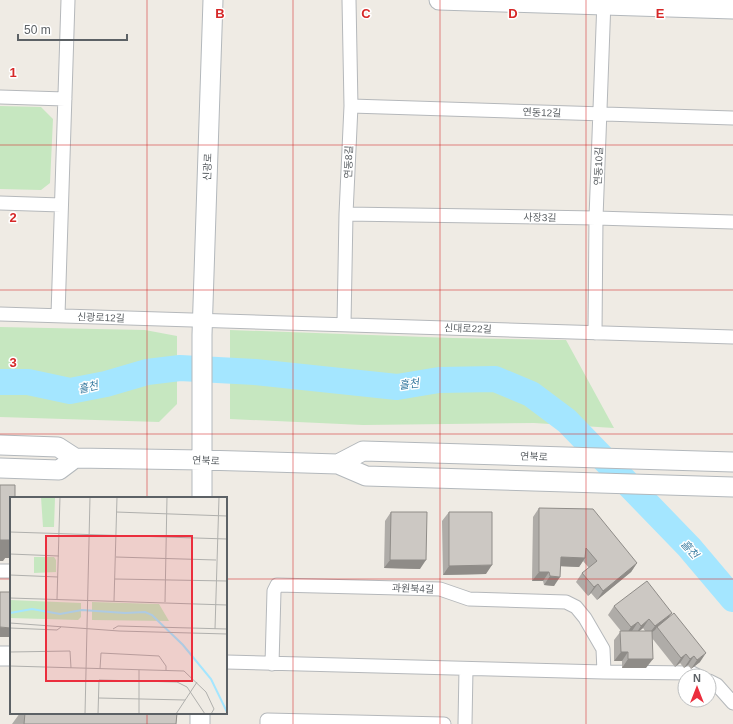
<svg xmlns="http://www.w3.org/2000/svg" width="733" height="724" viewBox="0 0 733 724" font-family="Helvetica,'Noto Sans KR',sans-serif">
	<rect width="100%" height="100%" fill="#efebe4"/>
	<path fill="#c6e7c0" d="M0,106l41,1 12,12 -3,64 -9,7 -41,-1z
		M0,327l145,3 32,6v68l-18,18 -159,-5z
		M230,330l223,8 113,2 48,88 -80,-5 -171,2 -133,-6z"/>
	<g fill="none" stroke-linecap="round" stroke-linejoin="round">
		<path stroke="#a4e6ff" stroke-width="26" d="M0,382h28l42,9 36,-7 41,-12 33,-4 75,4 142,15 42,-7 56,-1 36,15 36,27 122,126 44,52"/>
		<g stroke="#b5b8bb" stroke-width="15">
			<path id="street" d="M0,97l65,2
				M351,106l382,12
				M0,203l61,2
				M346,214l250,4 137,4
				M0,314l733,23
				M58,315l10,-315
				M344,324l2,-110 5,-108 -2,-106
				M595,333l1,-115 8,-218
				M0,571h11
				M226,662l378,10 88,1 6,3
				M272,664l2,-73 3,-6 163,4 29,10 97,3 10,5 9,11 18,31 1,23
				M709,681l8,4 16,18
				M267,724v-4l177,4
				M465,724l1,-55"/>
		</g>
		<g stroke="#b3b8bc" stroke-width="21">
			<path id="secondary" d="M439,0l294,9
				M0,445l58,2 17,11 127,2 136,4 28,12 367,11
				M338,464l25,-13 370,11
				M0,468l59,2 16,-12
				M202,498v-163l11,-335
				M0,656h11
				M200,724v-11"/>
		</g>
		<use href="#street" stroke="#fff" stroke-width="13"/>
		<use href="#secondary" stroke="#fff" stroke-width="19"/>
	</g>
	<path fill="#afaca8" fill-rule="evenodd" d="M539,508l98,55 -6,9 -34,28 -6,-7 -3,3 -12,-14 6,-9 7,-5 -6,-7 -4,6 -18,-1 -7,20 -10,-1 -1,-4h-11l1,-64z
		M391,512l29,57 -36,-1 1,-47z
		M449,512l37,62 -43,1 -1,-54z
		M614,606l54,12 32,44 -9,7 -3,-4 -4,3 -4,-5 -5,4 -23,-29 -6,30h-24v-7h-8v-21l7,-9 -13,-16zM643,628l2,3h-6z
		M20,713h157l-1,11h-164z"/>
	<path fill="#8f8c88" d="M0,540h11v10l-8,11h-3z
		M11,550v8h-6z
		M561,557l24,1 -6,9 -24,-1z
		M390,560h36l-6,9 -36,-1z
		M637,563l-6,9 -34,28 6,-9z
		M492,565l-6,9 -43,1 6,-9z
		M539,572h10l-6,9h-11z
		M550,576l10,1 -6,9 -10,-1z
		M598,584l-7,9 -3,3 6,-9z
		M672,613l-7,9 -8,5 -2,3 -7,5 7,-9z
		M649,619l-6,9 -8,7 6,-9z
		M638,622l-6,9 -7,5 6,-9z
		M0,627l11,1v9h-11z
		M621,652h7l-6,9h-8z
		M706,653l-6,9 -9,7 6,-9z
		M686,654l-6,9 -5,4 6,-9z
		M694,656l-6,9 -4,3 6,-9z
		M628,659h25l-7,9h-24z"/>
	<path fill="#ccc8c3" stroke="#8f8c88" d="M0,485h15v13h-4v42h-11z
		M539,508l54,1 44,54 -34,28 -5,-7 -4,3 -12,-14 15,-12 -11,-13 -1,10 -24,-1 -1,20 -10,-1 -1,-4h-10z
		M391,512h36l-1,48h-36z
		M449,512h43v53l-43,1z
		M647,581l25,32 -17,13 -6,-7 -8,7 -3,-4 -7,5 -17,-21z
		M0,592h11v36l-11,-1z
		M674,613l32,40 -9,7 -3,-4 -4,3 -4,-5 -5,4 -24,-31z
		M620,631h32l1,28h-25v-7h-7z
		M25,713h152l-1,11h-152z"/>
	<path fill="none" stroke="#d62828" stroke-width="1" stroke-opacity="0.55" d="M147,0v498M293,0v724M440,0v724M586,0v724M0,145h733M0,290h733M0,434h733M0,579h11M226,579h507M147,713v11"/>
	<g text-anchor="middle" stroke-width="3" stroke-linejoin="round" paint-order="stroke">
		<g font-size="10" fill="#5c6165" stroke="#fff">
			<text transform="translate(542 112) rotate(2)" y="4">연동12길</text>
			<text transform="translate(348 162) rotate(-88)" y="4">연동8길</text>
			<text transform="translate(598 166) rotate(-88)" y="4">연동10길</text>
			<text transform="translate(207 167) rotate(-88)" y="4">신광로</text>
			<text transform="translate(540 217) rotate(1)" y="4">사장3길</text>
			<text transform="translate(101 317) rotate(2)" y="4">신광로12길</text>
			<text transform="translate(468 328) rotate(2)" y="4">신대로22길</text>
			<text transform="translate(534 456) rotate(2)" y="4">연북로</text>
			<text transform="translate(206 460) rotate(2)" y="4">연북로</text>
			<text transform="translate(413 588) rotate(2)" y="4">과원북4길</text>
		</g>
		<g font-size="11" font-style="italic" fill="#3a7ca1" stroke="#fff">
			<text transform="translate(409 384) rotate(-8)" y="4">흘천</text>
			<text transform="translate(88 387) rotate(-14)" y="4">흘천</text>
			<text transform="translate(690 549) rotate(48)" y="4">흘천</text>
		</g>
	</g>
	<g transform="translate(10 497)">
		<rect width="217" height="217" fill="#efebe4"/>
		<path d="M31,0l14,1 -1,29h-11zM24,60h20l2,3v12l-22,1zM0,103l71,3v14l-3,3 -68,-2zM82,105l67,2 10,17 -77,-1z" fill="#c6e7c0"/>
		<path fill="none" stroke="#a4e6ff" stroke-width="2" d="M0,116l22,-4 28,5 22,-4 43,3 20,-1 7,3 31,30 28,34 16,33"/>
		<path fill="none" stroke="#b0b0ad" stroke-width="1" d="M106,15l111,4M0,35l217,7M0,57l49,2M106,60l100,3M0,78l48,2M105,82l112,2M0,101l217,7M47,102l3,-102M104,104l3,-104M155,105l2,-105M0,126l109,8 108,3M0,131l47,2 4,-3M103,132l5,-3 109,3M205,132l4,-132M0,155l60,-1 1,17M0,169l174,5 22,21 8,17 -3,5M90,172l1,-16 58,3 7,10v4M89,201l86,2M75,217l5,-217M88,217l1,-34 78,2 10,5 18,27M129,217v-44M166,217l21,-32"/>
		<path fill="#eb2e3d" fill-opacity="0.15" stroke="#eb2e3d" stroke-width="2" d="M36,39h146v145h-146z"/>
		<rect width="217" height="217" fill="none" stroke="#5c6165" stroke-width="2"/>
	</g>
	<g font-size="13" text-anchor="middle" font-weight="bold" fill="#d62828" stroke="#fff" stroke-width="3" stroke-linejoin="round" paint-order="stroke">
		<text x="220" y="18">B</text>
		<text x="366" y="18">C</text>
		<text x="513" y="18">D</text>
		<text x="660" y="18">E</text>
		<text x="13" y="77">1</text>
		<text x="13" y="222">2</text>
		<text x="13" y="367">3</text>
	</g>
	<g transform="translate(697 688)"><circle r="19" fill="#ffffff" stroke="#bec0c1"/>
	<path d="M0-3L7 15L0 10L-7 15Z" fill="#eb2e3d"/>
	<text y="-6" font-size="11" font-weight="bold" text-anchor="middle" fill="#5c6165">N</text>
	</g>
	<path d="M18 34v6h109v-6" fill="none" stroke="#5c6165" stroke-width="2"/>
	<text x="24" y="34" font-size="12" fill="#5c6165" stroke="#ffffff" stroke-width="3" paint-order="stroke">50 m</text>
</svg>
